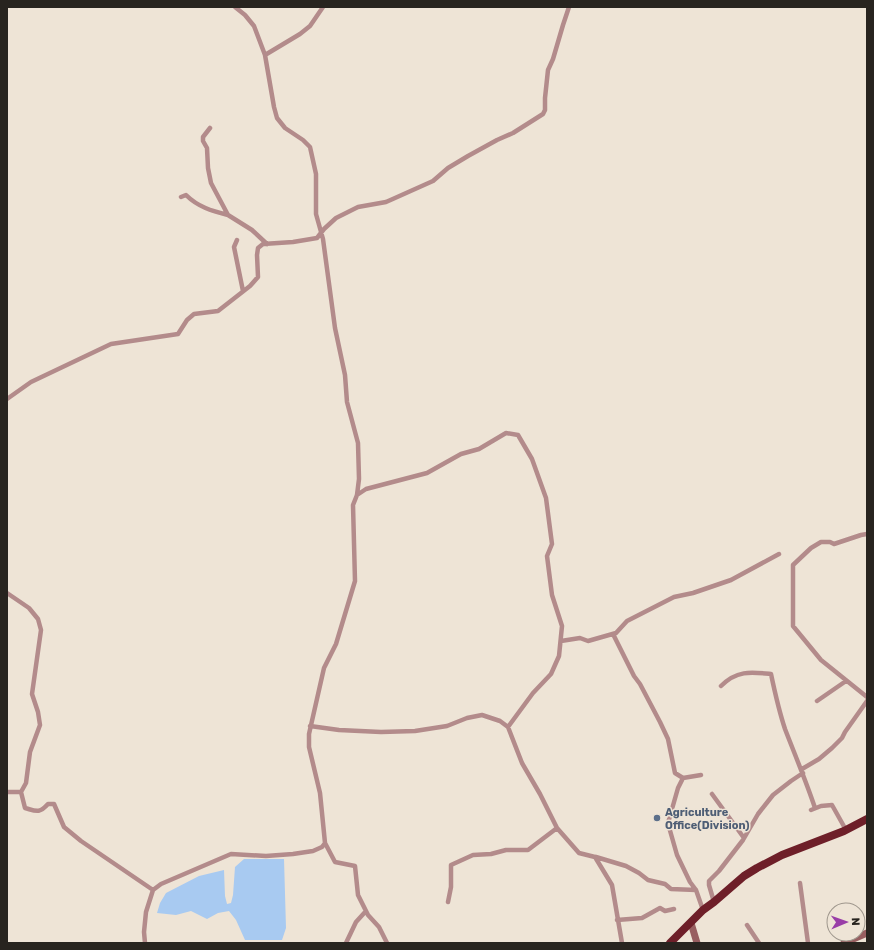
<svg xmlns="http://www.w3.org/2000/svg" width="874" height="950" viewBox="0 0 874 950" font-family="Rubik,sans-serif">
	<rect width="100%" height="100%" fill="#eee4d6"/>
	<path fill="#a8caf1" d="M244,859h40l2,69 -4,12h-37l-9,-20 -7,-9 -11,2 -11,6 -16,-8 -15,4 -19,-2 3,-10 6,-10 33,-17 25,-6 1,26 2,8 4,-1 2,-8 2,-28z"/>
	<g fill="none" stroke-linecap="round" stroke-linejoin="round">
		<path stroke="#b38b8b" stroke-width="4.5" d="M265,55l35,-21 10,-8 13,-19
			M210,128l-7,9v4l4,7 1,20 3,15 17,32 24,15 15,14
			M181,197l5,-2c12,12 26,16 42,20
			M237,240l-3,7 9,44
			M7,399l24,-17 80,-38 67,-10 9,-14 7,-6 24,-3 32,-25 8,-9 -1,-22 1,-7 5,-4 30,-2 24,-4 7,-9 12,-11 22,-11 28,-5 9,-4 38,-17 15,-13 20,-12 29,-16 16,-7 30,-19 2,-4v-12l3,-28 5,-11 10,-34 6,-18
			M357,495l9,-6 61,-16 34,-19 18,-5 27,-16 12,2 14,24 14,39 6,46 -5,12 5,39 10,31 -3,30 -8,18 -18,19 -25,34
			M867,534l-6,1 -27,9 -4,-2h-9l-10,6 -18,17v61l28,34 46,37
			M7,593l22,15 9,11 3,11 -9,64 6,18 2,13 -10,27 -4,31 -5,9
			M613,634l21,42 6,8 20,38 8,17 7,34 8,5
			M561,641l19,-3 8,3 28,-8 11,-12 47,-24 19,-4 38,-13 48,-26
			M721,686c16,-16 30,-14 50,-12 4,19 8,37 14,55 10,26 21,52 30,79
			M817,701l29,-20
			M310,726l29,4 42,2 34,-1 32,-5 20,-8 15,-3 18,6 8,6 14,36 18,31 17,34 22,25 16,4 17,28 10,58
			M802,769l17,-10 13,-11 10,-10 3,-6 22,-31
			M701,775l-18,3 -5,10 -10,35 1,4 8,28 13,27 6,8 7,20
			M7,792h14l4,16c11,3 14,6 23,-4h6l10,23 17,14 72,49
			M712,794l32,44
			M811,810l10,-4 11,-1 14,25
			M325,843l10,19 20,4 3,29 10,20 11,12 8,16
			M596,857l30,9 13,7 9,7 17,4 6,5 25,1
			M800,883l8,60
			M448,902l3,-15v-22l22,-10 18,-1 15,-4h22l29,-22
			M714,902l-5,-17v-4l10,-10 24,-31 15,-26 15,-19 18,-14 12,-8
			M617,920l25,-2 18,-10 5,3 9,-2
			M747,925l12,18
			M145,943l-1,-11 2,-20 7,-22 8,-6 70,-30 35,2 27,-2 20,-3 9,-4 3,-4 -5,-50 -11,-46v-13l15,-66 12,-24 19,-63 -2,-76 4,-10 2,-16 -1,-36 -11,-41 -2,-27 -10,-47 -12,-89 -7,-25v-40l-6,-27 -7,-7 -18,-12 -8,-10 -3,-11 -9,-52 -11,-29 -9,-11 -10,-8
			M346,943l10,-21 10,-11"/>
		<path stroke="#985e60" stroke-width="7" d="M691,923l6,20
			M844,943l23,-10"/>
		<path stroke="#6e1f29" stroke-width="8" d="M670,943l33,-33 11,-8 30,-26 13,-8 25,-13 62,-24 23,-12"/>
	</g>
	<circle fill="#5c6f8a" stroke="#eee4d6" stroke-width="1.5" cx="657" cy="818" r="4"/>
	<g text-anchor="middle" stroke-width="3" stroke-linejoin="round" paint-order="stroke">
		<g font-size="11" font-weight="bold" fill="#4e5e75" stroke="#eee4d6" text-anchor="start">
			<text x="665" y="816">Agriculture<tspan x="665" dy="13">Office(Division)</tspan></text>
		</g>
	</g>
	<rect width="874" height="950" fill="none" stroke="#28241f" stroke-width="16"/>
	<g transform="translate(846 922) rotate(88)"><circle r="19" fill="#eee4d6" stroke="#9f978d"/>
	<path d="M0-3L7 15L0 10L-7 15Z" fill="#993da7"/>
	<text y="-6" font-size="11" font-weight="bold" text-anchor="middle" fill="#28241f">N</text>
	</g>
</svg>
